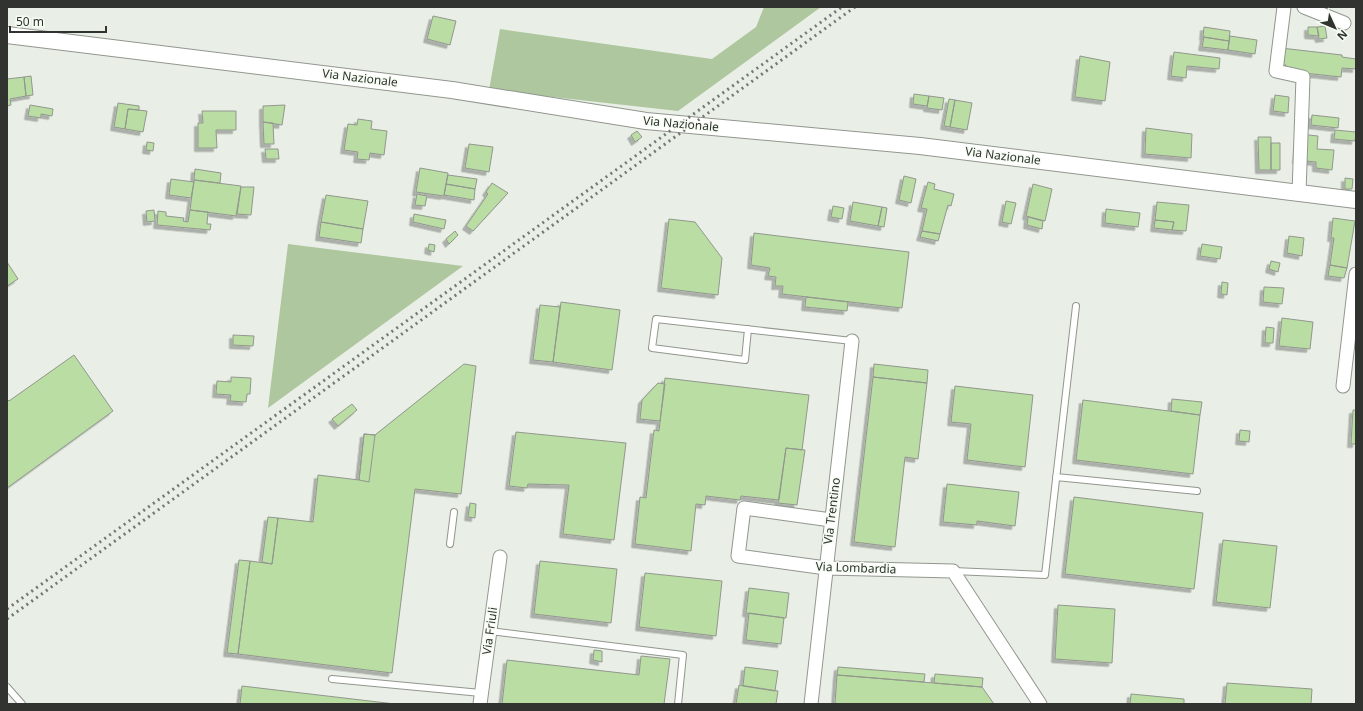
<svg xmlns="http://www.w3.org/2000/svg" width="1363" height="711" viewBox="0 0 1363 711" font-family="'Noto Sans',sans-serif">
	<defs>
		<filter id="shadow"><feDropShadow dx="-3.5" dy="3.5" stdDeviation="0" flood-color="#0004"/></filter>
	</defs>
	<rect width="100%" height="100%" fill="#e9efe6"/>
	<path fill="#aec79f" d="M764,7h57l-143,104 -189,-21 11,-61 212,30 44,-32z
		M288,244l175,22 -195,142z"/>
	<path fill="#b9dda2" stroke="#92978e" filter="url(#shadow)" d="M433,16l23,5 -6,24 -23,-6z
		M1325,26l2,12 -8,1 -2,-12z
		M1204,27l26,4 -1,10 -26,-4z
		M1308,27h9l2,9 -11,-1z
		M1230,36l27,4 -2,14 -27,-4z
		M1204,37l25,4 -1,9 -26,-3z
		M1281,48l61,7v2l14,2v10l-14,-1 -1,9 -56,-6 1,-6h-7z
		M1174,52l46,6 -1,11 -32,-3 -1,12 -15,-2z
		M1080,56l30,6 -5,39 -30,-4z
		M31,76l2,19 -7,1 -2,-19z
		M24,77l2,19 -16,3 1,6 -4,1v-27z
		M914,94l15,2 -2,10 -14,-2z
		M1275,95l14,2 -1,16 -15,-2z
		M929,96l15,2 -2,12 -15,-2z
		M949,99l6,1 -5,27 -6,-1z
		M955,100l17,3 -5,27 -17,-3z
		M118,103l21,3v4l-11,-1 -3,20 -11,-2z
		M30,105l23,4 -1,7 -11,-2v4l-13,-2z
		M285,105l-3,20 -19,-3v-16z
		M128,109l19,2 -4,21 -18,-3z
		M202,111h34v19h-20l1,18h-19v-25h5z
		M1312,115l27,3 -1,10 -27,-3z
		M358,119l14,2 -1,8 16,2 -3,24 -14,-2 -1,7 -12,-1 1,-7 -14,-2 4,-26 9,1z
		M263,122l10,1 1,21h-10z
		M1146,128l46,6 -1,24 -46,-4z
		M1335,130l21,2 -1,9 -21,-2z
		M637,131l5,6 -7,5 -4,-7z
		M1299,134l19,2 -1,13 17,1 -2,20 -16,-2v-6l-20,-2z
		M1258,137h13v33h-12z
		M147,142l7,1 -1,8 -7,-1z
		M1271,143h9v27h-9z
		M469,144l24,3 -4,25 -24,-4z
		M265,149h13l1,10h-13z
		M420,168l28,5 -4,23 -28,-4z
		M195,169l26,4 -1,10 -26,-3z
		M448,175l29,4 -2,10 -29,-5z
		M904,176l12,3 -5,24 -12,-3z
		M1345,178l8,1 -1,10h-7z
		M171,179l23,3 -3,16 -22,-3z
		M194,180l47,6 -5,30 -46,-6z
		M928,182l7,2 -1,5 20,5 -3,12 -3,-1 -8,29 -18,-3 5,-22 -6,-1z
		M492,183l16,10 -35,38 -7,-5 22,-32 -2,-2z
		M446,184l29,5 -1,11 -30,-5z
		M1033,184l19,5 -7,32 -19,-5z
		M241,187h13l-3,28 -14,-1z
		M417,194l10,2 -2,10 -10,-1z
		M326,195l42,6 -5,28 -42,-7z
		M1006,201l10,2 -5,21 -9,-2z
		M853,202l29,5 -4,19 -28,-5z
		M1157,202l32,3 -3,26 -14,-1 2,-8 -19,-2z
		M833,206l11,2 -2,11 -11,-2z
		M882,207l5,1 -3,19 -6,-1z
		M1106,209l34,4 -2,14 -33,-4z
		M154,210l1,11 -8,1 -1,-11z
		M190,210l18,2 -1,12h4l-1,6 -53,-5 1,-14 8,1v4l18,2 -1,3 5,1z
		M414,214l32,6 -2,9 -31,-7z
		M1028,217l15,4 -1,8 -15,-4z
		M1333,218l22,3 -8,47 -17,-3 4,-27h-3z
		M669,219l26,3 27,36 -4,37 -57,-7z
		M1155,220l19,2 -2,8 -18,-2z
		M321,222l42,7 -2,14 -42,-6z
		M455,231l3,4 -9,9 -3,-5z
		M922,231l18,3 -2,7 -18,-4z
		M754,233l155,19 -7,56 -120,-14 1,-8h-8l1,-9 -8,-1 2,-8 -19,-3z
		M1289,236l15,2 -2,18 -15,-3z
		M429,244l6,1 -1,7 -6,-2z
		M1202,244l20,3 -2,12 -20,-3z
		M1271,261l9,2 -2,9 -9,-3z
		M7,262l11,17 -11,7z
		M1330,265l17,3 -3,10 -16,-2z
		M1222,282l6,1 -1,12 -6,-1z
		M1264,287l20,1 -2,16 -19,-2z
		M806,297l42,5 -1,9 -42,-4z
		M561,302l59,8 -8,60 -59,-8z
		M540,305l20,2 -7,55 -20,-2z
		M1282,318l31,4 -3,27 -31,-3z
		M1266,327l8,1 -1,15h-8z
		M233,335l21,1 -1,10 -20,-1z
		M74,355l39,56 -106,77v-89l2,2z
		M464,364l12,2 -15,128 -46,-5 -23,184 -154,-19 12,-93 22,3 6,-46 35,4 5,-47 41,5 5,-46 11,1z
		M874,364l54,6 -1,13 -54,-6z
		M231,377l20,1 -1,16h-3l-1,8 -16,-1 1,-6 -15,-1 1,-13 14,1z
		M873,377l54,6 -9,76 -13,-2 -10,90 -41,-5z
		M665,378l144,17 -7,55 -16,-2 -7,52 -38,-4 -1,4 -34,-4 -1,9 -9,-1 -5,47 -56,-7 5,-47 6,1 8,-68 5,1z
		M658,383l7,1 -5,37 -20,-2 2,-19z
		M955,386l78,9 -8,72 -58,-7 4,-36 -20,-2z
		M1172,399l30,3 -2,13 -29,-4z
		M1083,400l117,15 -7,59 -117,-14z
		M352,404l5,6 -19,16 -6,-7z
		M1353,410h3v34h-5z
		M1240,430l10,1 -1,11 -10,-1z
		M516,432l110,11 -12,97 -51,-6 6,-49 -41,-1 -1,4 -18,-2z
		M364,434l11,1 -6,47 -10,-2z
		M786,448l19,2 -8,55 -19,-2z
		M947,484l72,8 -4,34 -38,-5v4l-34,-3z
		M1074,497l129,16 -9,76 -129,-15z
		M470,503l6,1 -1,14 -7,-1z
		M268,517l10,1 -6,46 -10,-2z
		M1223,540l54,6 -7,62 -54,-6z
		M239,560l11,1 -12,93 -11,-1z
		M540,561l77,8 -6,54 -77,-9z
		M645,573l77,8 -6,55 -77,-9z
		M749,588l40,5 -3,25 -40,-5z
		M1058,605l57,4 -3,54 -57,-4z
		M749,613l35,5 -3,26 -35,-4z
		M594,650l8,1v11l-9,-2z
		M641,656l29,3 -6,45h-162l5,-44 132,15z
		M745,667l33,4 -3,20 -32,-5z
		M838,667l87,7 -1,8 -87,-7z
		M935,674l48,4 -1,9 -48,-4z
		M837,675l145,12 12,17h-159z
		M1227,683l85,6 -1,15h-86z
		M739,685l39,6 -2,13h-40z
		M242,686l153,18h-155z
		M1131,694l53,5v5h-54z"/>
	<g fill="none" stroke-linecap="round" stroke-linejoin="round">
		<g stroke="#91978e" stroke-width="8">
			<path id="service" d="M748,329l-3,31 -93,-12 4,-29 196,22
				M1056,477l141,14
				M450,544l4,-32
				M953,571l92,4 31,-269
				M490,631l193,24 -5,49
				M332,679l149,14
				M7,687l15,17"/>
		</g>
		<g stroke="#91978e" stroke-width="15">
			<path id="minor" d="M1284,7l-8,64 27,6 -4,116
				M1304,7l40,16
				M1343,386l13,-112
				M831,520l-87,-12 -6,48 88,12 127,3 87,133
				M480,704l20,-147
				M811,704l41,-363"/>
		</g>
		<g stroke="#91978e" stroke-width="18">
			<path id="tertiary" d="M7,35l445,55 194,31 274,25 436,54"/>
		</g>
		<use href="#service" stroke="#fff" stroke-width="6"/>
		<use href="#minor" stroke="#fff" stroke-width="13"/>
		<use href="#tertiary" stroke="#fff" stroke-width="16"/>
		<path stroke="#757973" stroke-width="3" stroke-dasharray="2 4" stroke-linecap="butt" d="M7,609l835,-602
			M7,619l848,-612"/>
	</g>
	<g text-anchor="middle" stroke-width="3" stroke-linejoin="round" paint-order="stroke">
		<g font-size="12" fill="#30332f" stroke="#f6fdf3">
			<text transform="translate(360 78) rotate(7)" y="4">Via Nazionale</text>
			<text transform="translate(681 124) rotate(5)" y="4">Via Nazionale</text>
			<text transform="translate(1003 156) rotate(7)" y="4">Via Nazionale</text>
			<text transform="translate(832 511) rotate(-83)" y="4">Via Trentino</text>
			<text transform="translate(856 568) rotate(2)" y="4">Via Lombardia</text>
			<text transform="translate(490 631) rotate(-82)" y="4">Via Friuli</text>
		</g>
	</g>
	<rect width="1363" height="711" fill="none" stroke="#30332f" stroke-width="16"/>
	<g transform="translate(1335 28) rotate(134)" stroke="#f6fdf3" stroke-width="3" paint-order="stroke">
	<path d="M0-3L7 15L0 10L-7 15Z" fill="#30332f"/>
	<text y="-6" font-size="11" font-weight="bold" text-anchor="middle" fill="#30332f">N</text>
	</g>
	<path d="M10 26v6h96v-6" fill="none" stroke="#30332f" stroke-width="2"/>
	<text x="16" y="26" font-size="12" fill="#30332f" stroke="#f6fdf3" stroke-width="3" paint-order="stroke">50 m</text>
</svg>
